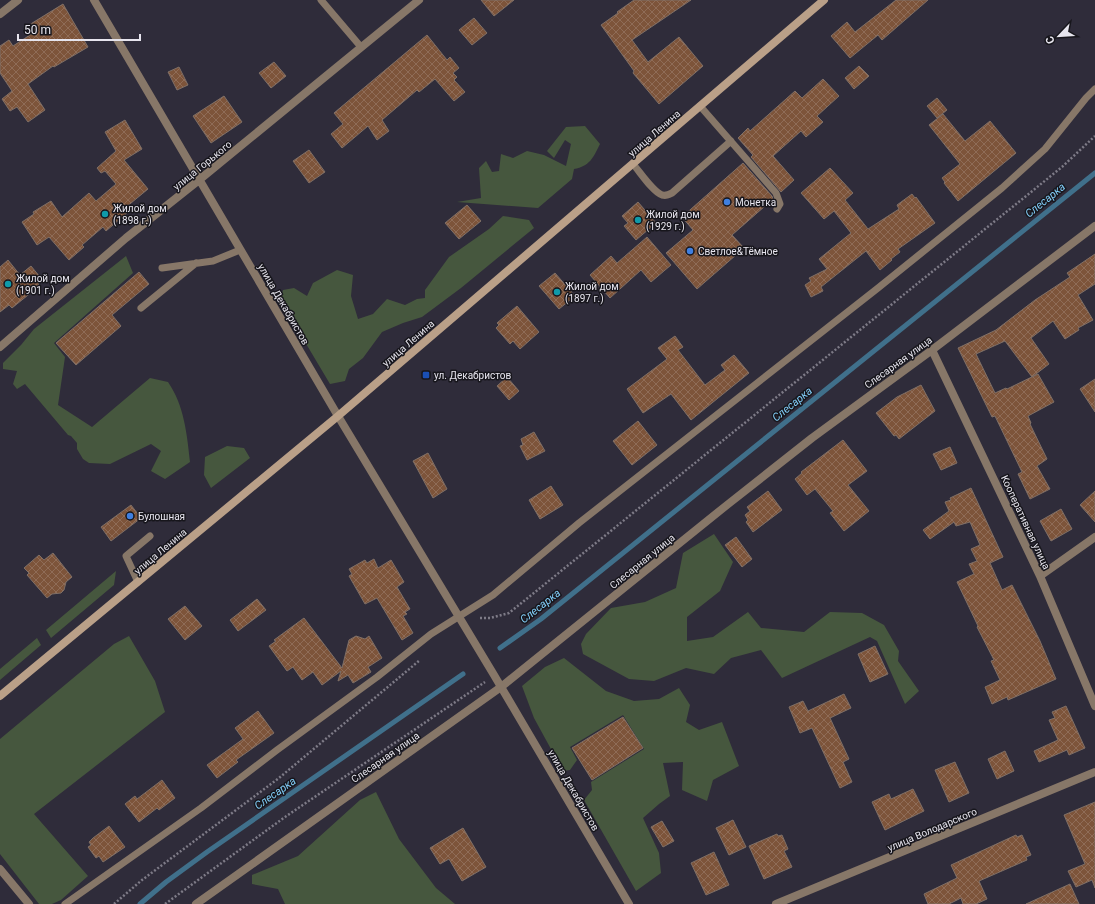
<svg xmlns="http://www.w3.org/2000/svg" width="1095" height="904" viewBox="0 0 1095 904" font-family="Roboto,sans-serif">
	<defs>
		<pattern id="building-cross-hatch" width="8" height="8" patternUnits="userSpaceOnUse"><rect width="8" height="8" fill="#7d543a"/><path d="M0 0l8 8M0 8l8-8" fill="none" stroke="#8f6c57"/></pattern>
	</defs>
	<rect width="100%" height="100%" fill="#2f2c3a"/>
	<path fill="#46573e" d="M585,126l15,18c-7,14 -10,22 -26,25l-2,10 -34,29 -81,-6 24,-4 -2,-30 7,-7 6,11 7,-1 2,-17 12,4 14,-7 17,4 22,11 5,-22 -6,-4 -11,18 -7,-7 19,-24z
		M503,216l26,4 5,8 -73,60 -39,29 -19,6 -21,9 -19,26 -14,11 -4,12 -15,3 -50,-84 3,-10 11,-2 13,8 6,-13 24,-13 16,5 -2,21 7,23 15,-5 14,-15 18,6 12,-6 8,-1v-8l24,-33 40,-28z
		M126,256l7,17 -79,70 11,14 -7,48 34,22 58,-49 18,4c16,23 19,52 22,80l-25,17 -14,-8 10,-20 -10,-7 -41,20 -21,-1 -6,-4 -6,-10v-6l-6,-7 -3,-1 -43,-51 -8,5 -4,-5 4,-13 -14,-2v-6l18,-18 13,-16z
		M227,446l17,2 6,10 -39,30 -7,-13 1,-18z
		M714,534l19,28 -13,29 -33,26v24l26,-4 35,-25 13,16 43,4 26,-20 32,1 22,12 15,26 -1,10 21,30 -14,13 -28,-63 -7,-4 -88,41 -21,-28 -30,8 -17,16 -28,-6 -32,13 -25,-2 -46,-25 -2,-10 5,-10 25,-26 34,-6 31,-14 7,-35z
		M116,571l-2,14 -63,53 -5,-8z
		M129,636l26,45 10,31 -131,102 54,62 -27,24 -9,4h-13l-39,-50v-115l114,-95z
		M37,638l4,7 -41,35v-11z
		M564,658l42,33 28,10 25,-2 20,-11 11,17 -4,17 13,8 23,-8 17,44 -26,14 -6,21 -25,-11 1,-28 -20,1 7,33 -11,8 -16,14 16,35 2,20 -25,18 -52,-91 8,-10 -1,-8 53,-33 -21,-34 -53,32 7,13 -7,10 -7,1 -29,-53 -12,-32 23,-19z
		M376,792l23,47 37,49 19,16h-170l-7,-15 -26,-5v-9l46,-19 62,-56z"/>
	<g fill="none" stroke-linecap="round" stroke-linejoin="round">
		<path stroke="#40708b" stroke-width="5" d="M500,648l41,-29 554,-446
			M140,904l26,-22 41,-30 256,-178"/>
	</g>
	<path fill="url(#building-cross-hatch)" stroke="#7f6f66" d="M481,0h33l-20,16z
		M634,0h57l-59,40 16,22 31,-25 24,29 -44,38 -26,-31 1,-2 -33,-46 17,-12 -1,-1z
		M896,0h32l-46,40 -4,-5 -28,23 -19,-22 16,-14 8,10z
		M63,4l25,43 -34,20 -1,-1 -25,18 17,26 -17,12 -11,-15 -7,4 -8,-12 10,-8 -12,-18v-27l9,-6 4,6 20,-13 -4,-8z
		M474,18l13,15 -15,12 -13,-15z
		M427,35l20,25 3,-3 9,11 -6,5 4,4 -3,3 11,12 -11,9 -19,-22 -16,13 -2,-2 -35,30 7,11 -12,9 -9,-14 -26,22 -11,-14 12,-10 -9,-11z
		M274,62l12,14 -15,12 -12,-15z
		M859,66l10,10 -15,13 -9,-11z
		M179,67l9,18 -11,5 -9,-18z
		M823,79l16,17 -22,20 6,6 -17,15 -5,-6 -28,25 21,24 -13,12 -30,-35 2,-2 -15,-17 10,-10 2,3 45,-40 7,7z
		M224,96l18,26 -31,21 -18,-27z
		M937,98l10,12 -10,8 -10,-12z
		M943,114l22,27 25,-20 26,32 -58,48 -14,-18 1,-1 -3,-4 18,-14 -31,-39z
		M125,120l17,29 -18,11 24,29 -23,19 3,4 -22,19 -3,-4 -21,18 2,2 -15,13 -20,-23 -12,8 -15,-23 12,-8 -1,-2 18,-11 11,16 27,-24 7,8 20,-17 -11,-13 -4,2 -4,-5 19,-17 -11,-19z
		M309,150l16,22 -16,11 -16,-22z
		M743,163l29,33 1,3 -41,36 12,13 -47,41 -31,-36 27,-23 -11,-13z
		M830,168l23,25 -8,7 23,29 31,-20 -2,-4 15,-11 3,4 1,-1 19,26 -37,26 2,3 -9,7 1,1 -12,10 -14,-19 -45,36 2,4 -12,6 -6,-12 6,-4 -2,-3 18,-9 -8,-10 32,-26 -17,-22 -10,8 -23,-26z
		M638,202l18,21 -20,17 -12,-14 4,-3 -6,-7z
		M467,205l14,16 -22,18 -14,-16z
		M647,237l24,28 -20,17 -10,-12 -31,28 -20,-23 21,-19 6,7z
		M1095,254v30l-17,11 15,25 -15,8 1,2 -14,9 -12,-18 -22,17 18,26 -17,13 -27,-36 -29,13 19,39 11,-5 1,1 31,-15 16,28 -26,14 3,7 -1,1 17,35 -10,7 13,23 -20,10 -12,-25 4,-2 -27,-56 -3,1 -34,-69 38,-18 39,-30 35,-23 -3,-4z
		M8,260l12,15 11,-9 9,11 -4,3 3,4 -7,6 1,1 -21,17 -3,-3 -9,7v-45z
		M139,272l10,12 -37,31 9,11 -45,39 -20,-22z
		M555,273l20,23 -16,13 -20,-23z
		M517,306l22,26 -19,17 -7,-8 -3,3 -14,-16 3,-3 -2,-2z
		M675,336l8,11 -5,3 27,35 20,-15 -4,-5 13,-10 15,18 -58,47 -20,-26 -28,19 -16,-24 40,-30 -9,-11z
		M507,377l12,14 -10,9 -12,-14z
		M1095,379v33l-15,-23z
		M921,385l14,26 -36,28 -3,-4 -2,1 -18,-23 21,-16z
		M638,421l19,24 -25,20 -19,-24z
		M534,432l11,19 -18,9 -7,-14 3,-1 -2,-6z
		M843,440l24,31 -19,14 21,26 -25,20 -14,-18 3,-2 -18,-22 -8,6 -12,-16 7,-6 -1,-1z
		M950,447l7,16 -16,7 -8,-16z
		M428,453l19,36 -14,9 -20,-37z
		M551,486l12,19 -23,14 -11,-19z
		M971,488l32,69 -13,6 12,27 10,-5 28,56 16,38 -48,21 -1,-3 -15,7 -7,-17 15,-7 -9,-19 3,-1 -17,-33 1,-1 -21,-44 17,-8 -5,-10 8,-3 -6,-12 9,-4 -10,-23 -14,4 -2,-4 -24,17 -7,-9 26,-19 -4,-9 6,-2 -1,-2z
		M768,491l14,19 -29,22 -7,-10 2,-2 -3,-5 5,-4 -3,-4z
		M1095,491v31l-15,-17z
		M131,505l10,13 -30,23 -10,-14z
		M1061,509l11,20 -21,12 -11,-20z
		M736,537l16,22 -10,8 -17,-22z
		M53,553l19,24 -6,5 -2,8 -3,3 -9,1 -5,4 -20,-23 2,-2 -5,-5 15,-13 5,5z
		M374,559l4,9 13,-8 13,22 -7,5 13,22 -5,3 2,2 -4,2 10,17 -11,7 -25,-42 -12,6 -16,-28 3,-2 -3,-5 16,-9 2,3z
		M257,599l9,11 -28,21 -8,-11z
		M185,606l17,20 -17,14 -17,-21z
		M304,618l38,50 7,-28 7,-4 9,3 4,-3 13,22 -14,9 3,5 -18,11 -5,-8 -10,6 3,-10 -19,14 -9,-13 -11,8 -9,-13 -6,4 -18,-25 7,-5 -2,-1z
		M875,646l13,28 -18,8 -12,-28z
		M844,694l7,14 -21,10 19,41 -6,3 9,20 -12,6 -28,-60 -12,5 -11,-26 14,-6 5,10z
		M1066,706l19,42 -16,7 -2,-5 -28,12 -5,-11 24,-11 -9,-20 6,-2 -3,-6z
		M258,711l16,22 -38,27 2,2 -21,16 -10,-13 36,-26 -8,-11z
		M623,717l20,31 -51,32 -20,-32z
		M1005,751l9,20 -17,8 -9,-20z
		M955,762l14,31 -20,9 -14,-32z
		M162,780l13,18 -16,12 -2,-2 -18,14 -14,-18 10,-8 2,3z
		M913,789l11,22 -39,19 -13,-28 17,-8 2,5z
		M1095,802v86l-3,-8 -16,7 -8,-16 17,-7 -21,-49z
		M733,820l13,27 -17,8 -13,-27z
		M662,821l12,20 -11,6 -12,-20z
		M109,826l16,21 -22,15 -4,-6 -3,2 -8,-11 3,-2 -2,-3 4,-4z
		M463,828l23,39 -24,14 -13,-22 -9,5 -10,-16z
		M777,834l1,2 4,-1 6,14 -4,2 8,16 -28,12 -15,-33z
		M1016,835l1,2 5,-2 9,20 -5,2 1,3 -48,21 8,18 -11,5h-13l-2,-6 -12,6h-21l-4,-10 33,-16 -6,-13z
		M714,852l15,33 -23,10 -15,-32z
		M1070,884l9,20h-53z"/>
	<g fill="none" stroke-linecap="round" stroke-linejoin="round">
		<path stroke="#7e7b87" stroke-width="2.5" stroke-dasharray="2 2" stroke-linecap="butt" d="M480,618h10l19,-5 553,-446 33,-31
			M114,904l28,-24 137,-102 141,-118
			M165,904l120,-87 200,-135"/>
		<path stroke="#877768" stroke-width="7" d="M321,0l40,47
			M700,106l76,87 4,11 -3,5
			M633,164c7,8 20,28 29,31 4,1 6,0 10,-2l59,-52
			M162,268l51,-7 27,-11
			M141,308l55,-45
			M138,582l-12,-26 24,-20
			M65,904l136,-96 76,-58 100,-73 54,-43 62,-39 86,-72 299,-235 124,-100 43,-39 41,-51 9,-9"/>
		<path stroke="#877768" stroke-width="8" d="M94,0l244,416
			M0,14l18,-14
			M0,347l126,-109 73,-58 220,-180
			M932,350l108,226 55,130
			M1040,576l55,-39
			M0,869l29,35
			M196,904l305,-217 226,-182 85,-67 120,-88 163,-124
			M776,904l319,-132"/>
		<path stroke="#877768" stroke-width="8" d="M338,416l156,259 135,229"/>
		<path stroke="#baa088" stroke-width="8" d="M0,696l338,-280 486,-416"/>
	</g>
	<g fill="#3f7fe0" stroke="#17161c" stroke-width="1.5">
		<circle cx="727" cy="202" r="4"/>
		<circle cx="690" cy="251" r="4"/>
		<circle cx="130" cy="516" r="4"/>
	</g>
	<g fill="#0f9aa8" stroke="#17161c" stroke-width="1.5">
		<circle cx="105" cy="214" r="4"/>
		<circle cx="638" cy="220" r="4"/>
		<circle cx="8" cy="284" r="4"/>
		<circle cx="557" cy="292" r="4"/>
	</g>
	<rect fill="#1a4fb4" stroke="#17161c" stroke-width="1.5" x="422" y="371" width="8" height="8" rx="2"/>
	<g text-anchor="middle" stroke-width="3" stroke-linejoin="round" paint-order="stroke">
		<g font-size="10" fill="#e7e5ee" stroke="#17161c">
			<text transform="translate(654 133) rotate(-41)" y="4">улица Ленина</text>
			<text transform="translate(202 165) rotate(-39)" y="4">улица Горького</text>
			<text transform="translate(284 304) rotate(60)" y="4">улица Декабристов</text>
			<text transform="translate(408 343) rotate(-41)" y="4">улица Ленина</text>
			<text transform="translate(898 362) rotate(-36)" y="4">Слесарная улица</text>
			<text transform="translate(1026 522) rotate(65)" y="4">Кооперативная улица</text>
			<text transform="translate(160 551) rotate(-40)" y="4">улица Ленина</text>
			<text transform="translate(642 561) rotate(-39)" y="4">Слесарная улица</text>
			<text transform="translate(385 757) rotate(-35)" y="4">Слесарная улица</text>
			<text transform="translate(574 790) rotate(60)" y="4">улица Декабристов</text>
			<text transform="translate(932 829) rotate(-23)" y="4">улица Володарского</text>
		</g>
		<g font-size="10" fill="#e7e5ee" stroke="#17161c" text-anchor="start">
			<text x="735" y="206">Монетка</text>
			<text x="113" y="212">Жилой дом<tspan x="113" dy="12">(1898 г.)</tspan></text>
			<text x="646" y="218">Жилой дом<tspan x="646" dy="12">(1929 г.)</tspan></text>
			<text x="698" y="255">Светлое&amp;Тёмное</text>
			<text x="16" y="282">Жилой дом<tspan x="16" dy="12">(1901 г.)</tspan></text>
			<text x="565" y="290">Жилой дом<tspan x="565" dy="12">(1897 г.)</tspan></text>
			<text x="434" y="379">ул. Декабристов</text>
			<text x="138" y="520">Булошная</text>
		</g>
		<g font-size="11" font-style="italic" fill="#83cffa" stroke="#17161c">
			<text transform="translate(1045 200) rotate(-39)" y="4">Слесарка</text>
			<text transform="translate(792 404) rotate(-39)" y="4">Слесарка</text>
			<text transform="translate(540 606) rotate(-38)" y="4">Слесарка</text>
			<text transform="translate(275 793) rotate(-35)" y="4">Слесарка</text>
		</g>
	</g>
	<g transform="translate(1059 36) rotate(245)" stroke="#17161c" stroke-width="3" paint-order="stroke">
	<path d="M0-3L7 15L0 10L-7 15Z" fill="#e7e5ee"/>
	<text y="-6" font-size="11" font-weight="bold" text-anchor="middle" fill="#e7e5ee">С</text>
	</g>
	<path d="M18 34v6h122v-6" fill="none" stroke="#e7e5ee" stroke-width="2"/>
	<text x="24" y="34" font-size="12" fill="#e7e5ee" stroke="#17161c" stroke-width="3" paint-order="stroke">50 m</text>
</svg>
